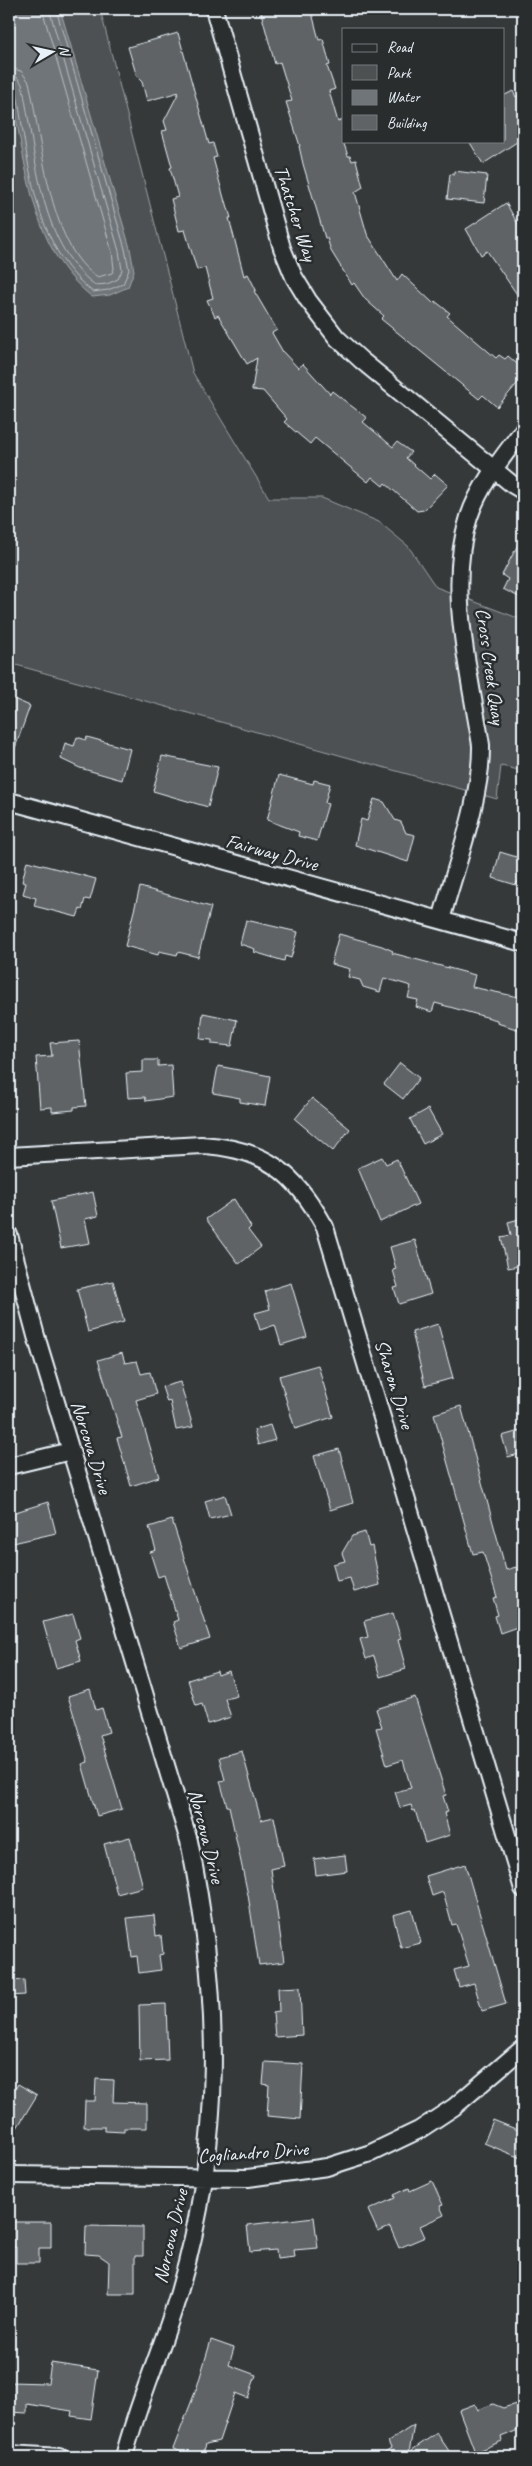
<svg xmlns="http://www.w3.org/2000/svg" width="532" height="2466" viewBox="0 0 532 2466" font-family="Caveat,sans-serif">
	<rect width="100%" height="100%" fill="#35393a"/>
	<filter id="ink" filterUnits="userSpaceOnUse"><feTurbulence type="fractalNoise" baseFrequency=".02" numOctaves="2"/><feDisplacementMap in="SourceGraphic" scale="10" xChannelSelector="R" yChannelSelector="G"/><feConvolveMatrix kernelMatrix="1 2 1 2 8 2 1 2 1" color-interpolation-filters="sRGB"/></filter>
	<g filter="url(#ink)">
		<path fill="#4d5152" stroke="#9aa1a5" d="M9,9h91l93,364 76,125h53l57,24 29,24 28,41 87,33v151l-22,-5 -4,33 -488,-136z"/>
		<path fill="#707579" stroke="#a0a7ac" d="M9,9h51l70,239 4,23 -6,16 -18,8 -18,2c-51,-40 -62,-103 -73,-163 -3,-20 -8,-40 -10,-60 -2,-22 0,-44 0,-65z"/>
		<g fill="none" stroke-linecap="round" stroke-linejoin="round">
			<path stroke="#b8bfc5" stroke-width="1" d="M9,68l12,3 8,11c12,51 19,167 69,195l14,-4 2,-4 -2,-17 -70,-243
				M9,76l8,1 5,7c14,65 15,158 73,201l12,-1 11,-5 4,-9 -3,-19 -70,-242
				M9,82l4,1 3,4c12,69 16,159 77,205l15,-2 15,-6 6,-14 -4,-21 -69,-240"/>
		</g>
		<path fill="#5f6365" stroke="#e8f1f8" d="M260,9h51l8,31 4,-1 7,26 -3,1 8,23 -6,2 9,31 5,-2v21l5,15h2l2,5 4,-1 7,27 -8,5 12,42 30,47 5,-7 31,29 2,-2 15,12 -3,3 49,42 3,-3 6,4 3,-3 15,13v8l-26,30 -14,-12 -4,4 -98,-80 3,-3 -19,-17 -11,-16 -2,2 -21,-34 -4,-13h-2l-22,-74 -4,-18h1l-14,-44 6,-1 -12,-39 -5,2z
			M178,33l31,111 4,-1 4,14 -4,1 12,44 1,-1 5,17h-2l15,58 4,-2 8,16 -2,1 23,39 -5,3 11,19 15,16 5,-4 27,30 2,-3 35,27 -4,4 30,25 4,-5 14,10 -5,6 24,21 5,-5 13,11 -24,25 -7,1 -32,-28 -2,3 -11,-9 -4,5 -53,-44 -5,6 -26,-22 3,-3 -24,-28 -11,-1 5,-32 -10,6 -29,-49 -3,2 -8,-17 6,-2 -8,-30 -8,2 -12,-40 -6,1 -8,-32 7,-2 -8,-29 2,-1 -10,-36 5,-1 -3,-9 15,-29 -32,9 -5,-19 -5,-5 -9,-30z
			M513,91l3,6 7,-5v46l-40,26 -14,-23h34v-45z
			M454,171l33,4 -3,28 -37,-4 3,-25 4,1z
			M506,203l17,30v70l-36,-52 -6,4 -15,-26z
			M523,535v64l-20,-10 5,-10 -6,-4z
			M9,697l21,9 -20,56h-1z
			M77,737l9,3 1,-3 43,12 -8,31 -42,-12 -19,-9 4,-16 9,3z
			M162,756l56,11 -10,40 -55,-16z
			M279,775l34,9 1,-4 16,4 -5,19 3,1 -11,37 -19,-5 1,-4 -32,-12z
			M374,799l10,3 11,18 6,2 5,11 9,2 -7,27 -53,-17 6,-26 6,2z
			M500,852l23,7v25l-6,-2 -1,3 -23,-7z
			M27,861l69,18 -6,21 -5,-1 -3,11 -2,-1 -3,8 -43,-11 2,-8 -13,-4 3,-11 -4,-1z
			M140,887l71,20 -13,50 -20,-5 -1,3 -18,-4 -1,4 -33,-9z
			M246,920l52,12 -7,26 -6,-2 -1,5 -30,-9 1,-3 -15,-5z
			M339,934l43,12 11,5 -1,2 83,22 -3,12 51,11v33l-26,-8v-3l-62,-17 -3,9 -16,-5 2,-7 -10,-2 3,-12 -27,-8 -4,14 -17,-5 -3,-7 -12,-3 2,-8 -19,-5z
			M203,1013l34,7 -5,26 -20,-2v-4l-12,-1z
			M79,1041l7,65 -12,1v3l-22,2v-5l-12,1 -4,-51 16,-1 -2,-13z
			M143,1060h15v6l13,-1 2,32 -27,4 -1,-4 -17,1 -2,-25 17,-1z
			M400,1063l19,15 -16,21 -19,-15z
			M218,1066l52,10 -5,30 -25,-4v-4l-27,-5z
			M312,1098l38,31 -17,22 -38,-32z
			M428,1109l14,25 -19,10 -13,-25z
			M382,1157l4,7 11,-5 21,45 -38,18 -22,-54z
			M93,1192l5,24 -13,3 5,24 -29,5 -10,-47z
			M234,1199l17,28 -3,3 13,17 -22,17 -33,-45z
			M523,1218v47l-15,3 -7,-31 10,-2 -3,-13z
			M415,1240l16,54 -32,10 -5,-16 4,-1 -5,-17 3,-1 -6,-22z
			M113,1281l11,41 -36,10 -11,-43z
			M291,1283l16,54 -26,8 -6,-20 -15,5 -5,-17 15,-4 -5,-18z
			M438,1324l15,54 -28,8 -13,-54z
			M122,1353l3,10 12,-2 4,13 9,-2 6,22 -20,6 23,77 -28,9 -14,-48 5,-1 -24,-77z
			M318,1365l15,52 -38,12 -16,-53z
			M180,1382l13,45 -17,3 -6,-29 -3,1 -5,-15z
			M461,1406l45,164 10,-3 7,22v36l-23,8 -5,-17 3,-1 -5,-17 4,-1 -14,-45 -10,2 -39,-140z
			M270,1425l5,15 -17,5 -4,-15z
			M523,1430v23l-15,4 -6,-21z
			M339,1449l14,54 -23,7 -16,-54z
			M225,1495l6,19 -21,5 -5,-18z
			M48,1502l8,31 -47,11v-30z
			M172,1520l38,119 -29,9 -8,-26 5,-2 -14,-45 -6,2 -8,-25 6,-2 -7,-23z
			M365,1532l4,15 3,-1 8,39 -26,7 -4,-14 -13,3 -4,-17 12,-3 -3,-8 10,-17z
			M393,1613l8,26 -3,1 8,29 -26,8 -6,-21 -8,3 -6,-20 8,-2 -4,-16z
			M73,1614l7,24 -5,2 6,21 -25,7 -13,-46z
			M217,1671l1,4 11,-4 8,25 -12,3 6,18 -23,7 -6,-20 -6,2 -8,-26z
			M90,1689l6,21 6,-2 7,24 -9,3 22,74 -25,7 -15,-52 6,-2 -20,-66z
			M415,1697l31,98 -3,1 5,16 -4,1 6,22 -25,8 -10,-33 -2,1 -2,-6 -11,3 -5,-16 16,-4 -8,-28 -16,5 -11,-37 6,-1 -6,-18z
			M242,1751l19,69 13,-3 10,49 -13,3 13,93 -25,3 -11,-70 -19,-89h-2l-7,-25 5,-1 -6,-23z
			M130,1837l13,50 -26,7 -13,-50z
			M345,1855l2,16 -31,4 -2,-16z
			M465,1864l41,140 -24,7 -8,-28 -15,4 -5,-17 15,-4 -13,-42 -4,1 -9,-33 -11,4 -6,-20z
			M412,1910l9,33 -20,5 -8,-33z
			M154,1915l2,21 5,-1 2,19 -4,1 2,15 -22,3 -2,-17 -5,1 -5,-39z
			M24,1980l1,15 -16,1v-15z
			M300,1987l2,48 -27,2 -2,-24 6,-1 -1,-24z
			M166,2004l2,56 -28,1 -1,-56z
			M265,2062l38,2 -3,55 -33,-3 2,-31 -6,-1z
			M96,2079l18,1 -1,22 34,1v25h-23v4l-19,-1v-4h-21l1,-26h10z
			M18,2084l19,11 -28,46v-41z
			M493,2120l30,12v27l-39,-16z
			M432,2181l11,24 -3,1 4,9 -24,11 5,11 -26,11 -9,-21 -12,5 -10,-22 27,-12 -1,-3 15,-7 1,3z
			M314,2217l4,31 -24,2 1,7 -18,2 -1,-9 -26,2 -3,-27z
			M9,2222h42v26h-12v15h-23v-16h-7z
			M86,2226l57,1v29h-8v38h-27l1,-32 -10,-7 -14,-1z
			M211,2340l23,8 -5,17 27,10 -8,23 -13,-5 -16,48 -13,3 -4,13h-6l-23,-8 24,-62z
			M51,2363l47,7 -7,49 -20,-3 1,-5 -45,-7v9l-18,-1v-30l39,1z
			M475,2404l3,6 15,-6 10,4 13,-4 7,24 -22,9 1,4 -27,11 -16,-42z
			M414,2425l-5,27 28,-19 16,24h-76l14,-9 -3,-6z"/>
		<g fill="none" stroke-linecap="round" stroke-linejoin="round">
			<g stroke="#e8f1f8" stroke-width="20">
				<path id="street" d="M214,9l68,239 12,29 14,23 29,38 24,22 152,125 10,6
					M9,801l514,142
					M441,920c14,-52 41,-122 40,-175 -11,-70 -35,-159 -12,-228 11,-33 34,-60 54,-87
					M9,1156l192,-11c63,3 94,27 124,82l198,662
					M9,1235l27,101 153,505c32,155 35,298 -10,451 -16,56 -41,109 -55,165
					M9,1466l62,-15
					M9,2175l239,3 79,-11 44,-14 48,-23 35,-23 69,-59
					M9,2454l51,3"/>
			</g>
			<use href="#street" stroke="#2a2d2e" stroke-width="16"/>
		</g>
	</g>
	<g text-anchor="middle" stroke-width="5" stroke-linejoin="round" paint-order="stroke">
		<g font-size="20" fill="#e8f1f8" stroke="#2a2d2e">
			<text transform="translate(296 213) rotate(72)" y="7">Thatcher Way</text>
			<text transform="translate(491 666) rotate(82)" y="7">Cross Creek Quay</text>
			<text transform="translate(272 852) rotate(15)" y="7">Fairway Drive</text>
			<text transform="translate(395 1384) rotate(73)" y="7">Sharon Drive</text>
			<text transform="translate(92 1447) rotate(73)" y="7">Norcova Drive</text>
			<text transform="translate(207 1836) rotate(76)" y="7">Norcova Drive</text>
			<text transform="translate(253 2152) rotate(-4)" y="7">Cogliandro Drive</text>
			<text transform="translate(170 2236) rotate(-77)" y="7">Norcova Drive</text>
		</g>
	</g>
	<rect width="532" height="2466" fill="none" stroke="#2a2d2e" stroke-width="30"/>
	<rect x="15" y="15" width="502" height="2436" fill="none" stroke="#e8f1f8" stroke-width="2" filter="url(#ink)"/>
	<rect x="342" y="28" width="162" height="115" fill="#2a2d2e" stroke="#767b7f"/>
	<rect x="352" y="44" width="25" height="8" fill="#2a2d2e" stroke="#767b7f"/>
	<text x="387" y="52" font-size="15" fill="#e8f1f8">Road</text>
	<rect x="352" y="65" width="25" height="15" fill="#4d5152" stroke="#767b7f"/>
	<text x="387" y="78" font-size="15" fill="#e8f1f8">Park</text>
	<rect x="352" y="90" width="25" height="15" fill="#707579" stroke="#767b7f"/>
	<text x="387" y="102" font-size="15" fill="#e8f1f8">Water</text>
	<rect x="352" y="115" width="25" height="15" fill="#5f6365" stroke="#767b7f"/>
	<text x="387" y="128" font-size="15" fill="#e8f1f8">Building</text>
	<g transform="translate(52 52) rotate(81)" stroke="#2a2d2e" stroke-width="4" paint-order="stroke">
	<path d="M0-4L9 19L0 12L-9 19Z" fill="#e8f1f8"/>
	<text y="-8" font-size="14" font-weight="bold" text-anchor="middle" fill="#e8f1f8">N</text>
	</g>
</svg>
